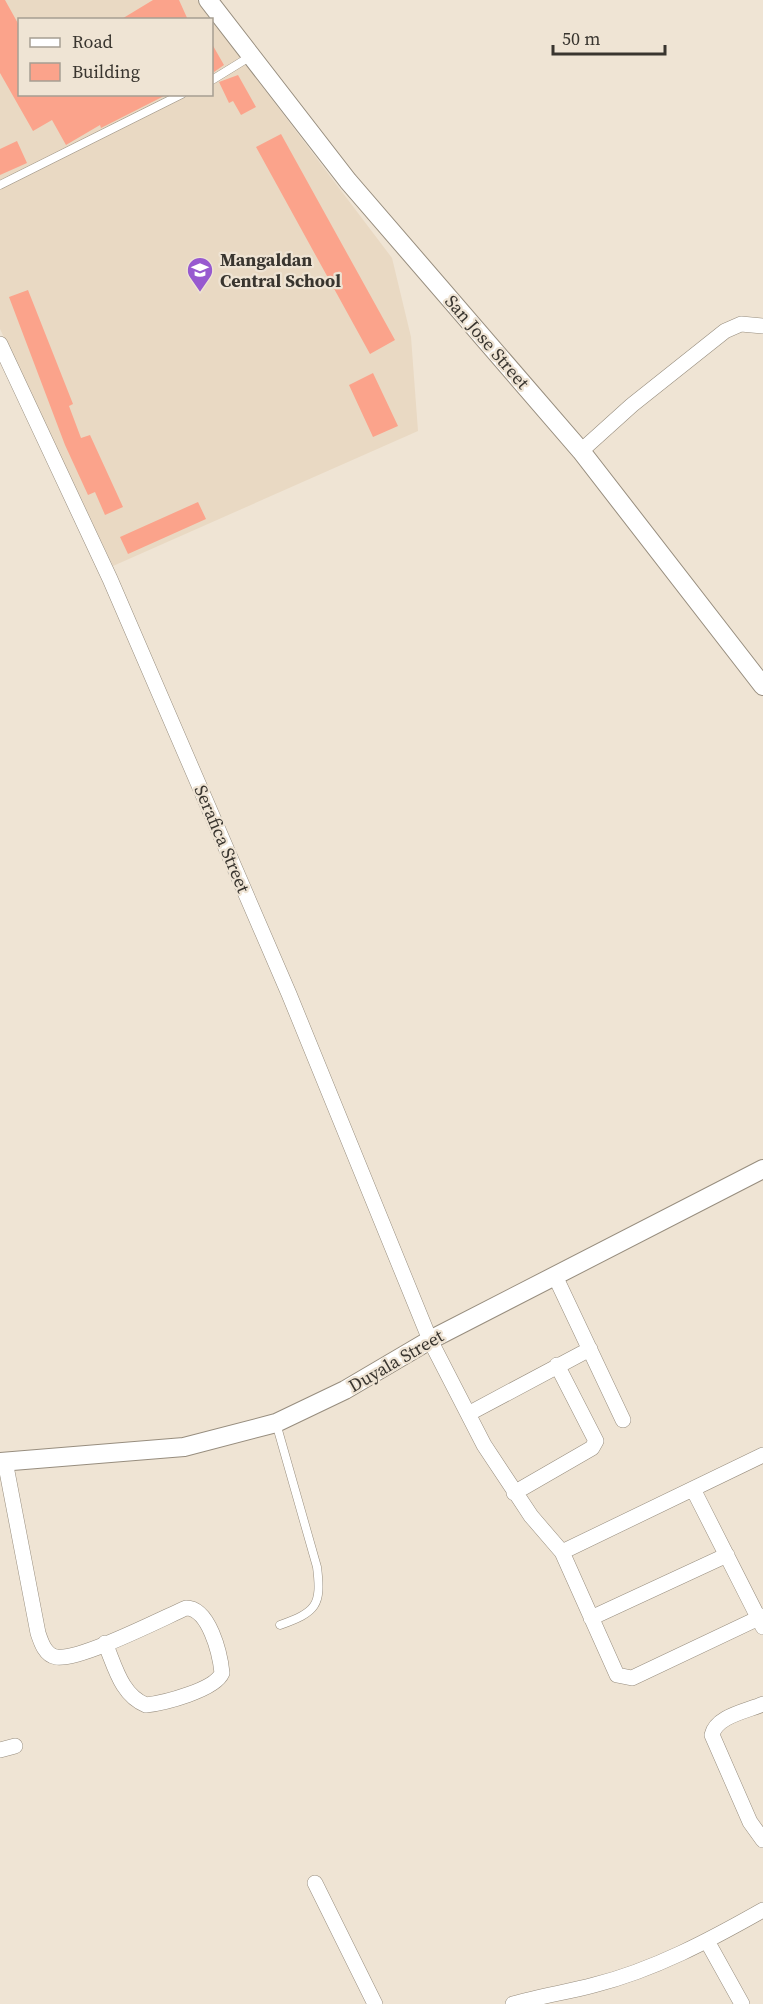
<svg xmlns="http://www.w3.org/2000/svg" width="763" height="2004" viewBox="0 0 763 2004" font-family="'Source Serif 4',serif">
	<rect width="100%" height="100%" fill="#efe4d4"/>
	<path fill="#e9d9c3" d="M0,0h197l14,20h-191v74h192v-74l180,238 19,79 7,94 -305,135 -113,-237z"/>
	<path fill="#fba38b" d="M0,0h5l15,27v67h148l-67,34 -1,-3 -34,20 -14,-25 -19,11 -33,-58z
		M153,0h26l9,20h-68z
		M212,44l12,21 -10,7 -2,-6z
		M238,75l18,32 -15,8 -8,-14 -4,2 -10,-21z
		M281,134l114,206 -25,14 -114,-207z
		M17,141l10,22 -27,12v-26z
		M28,290l45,114 -4,2 12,32 9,-3 33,72 -18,8 -10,-23 -7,3 -23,-50 -56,-148z
		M373,373l25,53 -25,11 -24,-52z
		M198,502l8,17 -78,35 -8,-17z"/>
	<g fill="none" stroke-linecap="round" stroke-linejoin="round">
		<g stroke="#978d7e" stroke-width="9">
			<path id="service" d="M212,80l39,-24
				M0,185l182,-91
				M276,1423l41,144c5,39 -1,45 -37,58"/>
		</g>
		<g stroke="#978d7e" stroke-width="16">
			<path id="minor" d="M0,344l110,235 179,415 141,346 54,105 47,71 31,36 55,123 15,3 131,-62
				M581,451l51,-46 93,-74 16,-7 22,2
				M555,1276l68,144
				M468,1414l122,-65
				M5,1461l33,172c3,9 7,22 18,24 23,4 105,-38 130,-49 23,0 34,45 36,65 -7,17 -58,30 -76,32 -25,-10 -31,-39 -41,-62
				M694,1491l69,136
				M514,1493l78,-45 4,-7 -39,-76
				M562,1552l201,-97
				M591,1618l136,-63
				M763,1704c-16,7 -47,12 -51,31l38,87 13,18
				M0,1750l15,-4
				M315,1883l60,121
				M707,1941l35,63
				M513,2004c27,-8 55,-12 81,-19 60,-15 116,-45 169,-75"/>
		</g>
		<g stroke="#978d7e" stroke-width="20">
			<path id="tertiary" d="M208,0l140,181 233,270 182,235
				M0,1462l184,-15 92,-24 69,-33 85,-50 333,-171"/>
		</g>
		<use href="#service" stroke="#fff" stroke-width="8"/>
		<use href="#minor" stroke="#fff" stroke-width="15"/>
		<use href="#tertiary" stroke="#fff" stroke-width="18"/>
	</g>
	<defs>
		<g id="school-pin" transform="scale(1.35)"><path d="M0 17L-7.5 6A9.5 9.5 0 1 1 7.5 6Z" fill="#9759cf" stroke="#efe4d4"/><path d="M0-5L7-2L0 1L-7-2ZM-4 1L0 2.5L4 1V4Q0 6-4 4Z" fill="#fff"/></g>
	</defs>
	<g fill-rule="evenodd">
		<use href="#school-pin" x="200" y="270"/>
	</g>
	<g text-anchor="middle" stroke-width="4.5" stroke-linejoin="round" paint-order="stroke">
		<g font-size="18" font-weight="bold" fill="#39352f" stroke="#efe4d4" text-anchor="start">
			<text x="220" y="266">Mangaldan<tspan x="220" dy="21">Central School</tspan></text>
		</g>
		<g font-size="18" fill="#39352f" stroke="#efe4d4">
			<text transform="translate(487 342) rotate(49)" y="6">San Jose Street</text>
			<text transform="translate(222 839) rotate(67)" y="6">Serafica Street</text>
			<text transform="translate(396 1361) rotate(-30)" y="6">Duyala Street</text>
		</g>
	</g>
	<rect x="18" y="18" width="195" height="78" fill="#efe4d4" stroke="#a69e92" stroke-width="1.5"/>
	<rect x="30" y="38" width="30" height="9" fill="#ffffff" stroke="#a69e92" stroke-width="1.5"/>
	<text x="72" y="48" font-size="18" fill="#39352f">Road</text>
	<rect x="30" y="63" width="30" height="18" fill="#fba38b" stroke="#a69e92" stroke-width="1.5"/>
	<text x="72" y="78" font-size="18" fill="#39352f">Building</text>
	<path d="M553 45v9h112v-9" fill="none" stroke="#39352f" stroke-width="3"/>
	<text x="562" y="45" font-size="18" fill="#39352f" stroke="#efe4d4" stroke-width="4.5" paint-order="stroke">50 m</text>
</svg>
